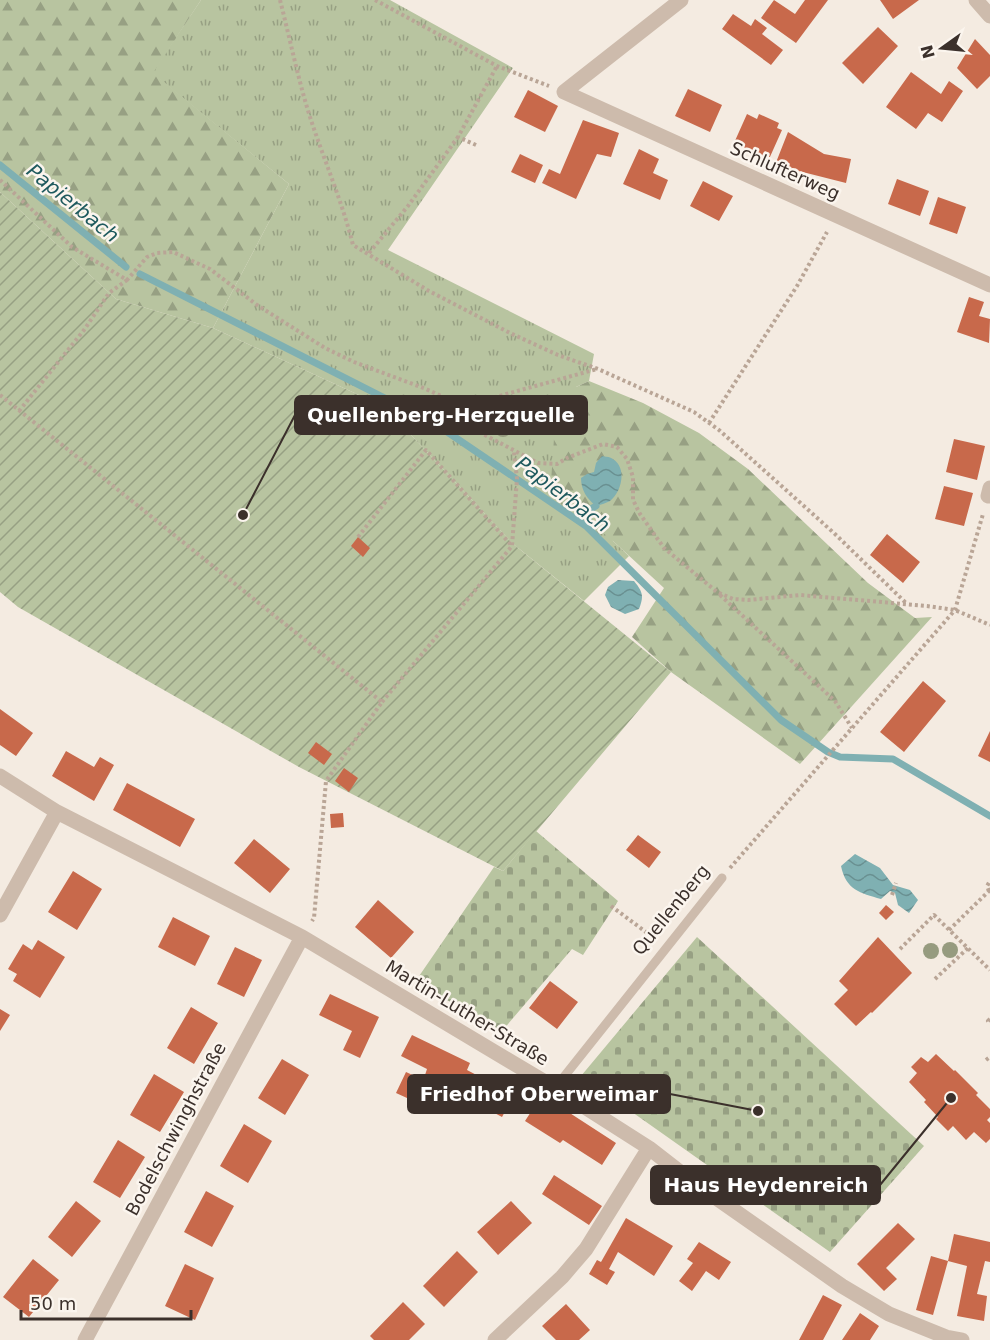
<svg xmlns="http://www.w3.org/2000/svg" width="990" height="1340" viewBox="0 0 990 1340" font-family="'DejaVu Sans',sans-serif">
	<defs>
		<pattern id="grass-tufts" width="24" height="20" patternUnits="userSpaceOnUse" patternTransform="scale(1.5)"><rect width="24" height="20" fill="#b8c4a0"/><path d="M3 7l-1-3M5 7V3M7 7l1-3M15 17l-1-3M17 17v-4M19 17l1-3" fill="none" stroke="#97a083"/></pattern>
		<pattern id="forest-firs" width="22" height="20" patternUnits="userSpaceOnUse" patternTransform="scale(1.5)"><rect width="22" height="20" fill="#b8c4a0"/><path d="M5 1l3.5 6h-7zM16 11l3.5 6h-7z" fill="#97a083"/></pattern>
		<pattern id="cemetery-stones" width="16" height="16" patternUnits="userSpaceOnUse" patternTransform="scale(1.5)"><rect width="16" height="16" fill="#b8c4a0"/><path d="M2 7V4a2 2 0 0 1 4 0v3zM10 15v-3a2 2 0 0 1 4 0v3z" fill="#97a083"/></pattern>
		<pattern id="garden-furrows" width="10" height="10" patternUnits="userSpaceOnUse" patternTransform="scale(1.5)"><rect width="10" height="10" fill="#b8c4a0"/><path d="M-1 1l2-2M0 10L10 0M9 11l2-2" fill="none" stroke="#97a083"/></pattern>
		<pattern id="water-waves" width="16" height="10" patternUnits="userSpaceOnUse" patternTransform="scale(1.5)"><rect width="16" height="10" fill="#7fb0b2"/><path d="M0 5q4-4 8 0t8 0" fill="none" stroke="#699091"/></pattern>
	</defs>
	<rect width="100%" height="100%" fill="#f4ebe1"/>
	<path fill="url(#grass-tufts)" d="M201,0h189l123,68 -125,182 206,104 -5,27 -13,6 37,154 16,15 -45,45 -72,-58 -127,-136 -172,-79 76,-144 -137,-111z"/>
	<path fill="url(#forest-firs)" d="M0,0h201l-48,73 136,111 -76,144 -97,-29 -116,-107z
		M589,381l54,22 56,30 49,36 120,114 47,35 17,-1 -132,147 -129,-92 -39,-35 32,-49 -51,-47 -54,-45 -8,-14 4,-58 21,-37z"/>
	<path fill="url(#cemetery-stones)" d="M536,831l82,70 -35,54 -11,-6 -70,82 -87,-49 79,-115 9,4z
		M697,937l227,209 -94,106 -249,-176z"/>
	<path fill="url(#garden-furrows)" d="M0,192l116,107 97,29 172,79 127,136 159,129 -168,199 -204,-104 -281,-160 -18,-15z"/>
	<path fill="url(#water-waves)" d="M602,456c3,1 6,0 9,2 17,8 11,34 -1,43 -4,2 -10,4 -14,5 -9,-7 -15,-16 -15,-28l6,-4 7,-2 2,-9z
		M618,580l16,1c9,11 10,15 5,28l-14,5 -14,-7 -6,-12 3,-8z
		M855,854l25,14 13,17 17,5 8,10 -9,13 -11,-8 -3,-12 -5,-2 -9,8c-21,-6 -35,-9 -40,-33z"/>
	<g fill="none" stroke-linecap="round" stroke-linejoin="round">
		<path stroke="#7fb0b2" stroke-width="7" d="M0,165l126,102
			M140,274l294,149 152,103 195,194 47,32 12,5 53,2 97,57
			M589,528l-2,-17 9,-5"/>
	</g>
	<path fill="#c8694b" d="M774,0l21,14 10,-14h23l-32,43 -35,-25z
		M880,0h39l-26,19z
		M733,14l18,12 4,-7 12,9 -5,6 21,16 -12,15 -49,-36z
		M878,27l20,19 -35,38 -21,-21z
		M975,39l15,16v21l-13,13 -20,-21z
		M911,72l30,22 8,-13 14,10 -21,31 -14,-9 -12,16 -30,-22z
		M688,89l34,16 -12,27 -35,-16z
		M528,90l30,16 -13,26 -31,-15z
		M747,114l10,5 2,-5 20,9 -2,5 5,2 -13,29 -10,-4 -1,3 -15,-7 2,-3 -11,-5z
		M583,120l36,13 -8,24 -14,-3 -21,45 -34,-16 7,-14 11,5z
		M788,132l36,22 27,5 -5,24 -71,-18z
		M639,149l20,10 -6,14 15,7 -8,20 -37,-16z
		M520,154l23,11 -8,18 -24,-11z
		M897,179l32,12 -9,25 -32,-12z
		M703,181l30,15 -14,25 -29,-15z
		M938,197l28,10 -9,27 -28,-10z
		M969,297l15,5 -5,14 11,3 -1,24 -32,-11z
		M954,439l31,7 -8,34 -31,-8z
		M944,486l29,7 -9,33 -29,-7z
		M887,534l33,28 -17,21 -33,-28z
		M358,537l12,11 -7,9 -12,-11z
		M923,681l23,20 -42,51 -24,-20z
		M0,709l33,24 -17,23 -16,-11z
		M990,731v31l-12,-6z
		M316,742l16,12 -8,11 -16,-12z
		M66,751l28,16 6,-10 14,8 -20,36 -42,-25z
		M344,768l14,10 -9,14 -14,-11z
		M127,783l68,36 -15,28 -67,-37z
		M343,813l1,14 -13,1 -1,-14z
		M638,835l23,17 -12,16 -23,-18z
		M254,839l36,30 -20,24 -36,-30z
		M73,871l29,18 -25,41 -29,-18z
		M378,900l36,32 -23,26 -36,-31z
		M886,905l8,7 -8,8 -7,-7z
		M173,917l37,19 -15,30 -37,-19z
		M878,937l34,36 -40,40 -1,-1 -15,14 -22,-22 14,-14 -9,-9z
		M38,940l27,17 -25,41 -27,-17 4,-7 -9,-5 15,-25 9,6z
		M235,947l27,13 -18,37 -27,-13z
		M550,981l28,21 -21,27 -28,-21z
		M330,994l49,23 -19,41 -17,-8 9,-19 -33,-16z
		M191,1007l27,16 -24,41 -27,-16z
		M0,1009l10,6 -10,16z
		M412,1035l58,28 -3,7 19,10 2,-3 28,15 -14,25 -28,-15 -2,5 -19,-11 3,-5 -31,-16 2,-6 -26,-13z
		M936,1054l18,17 1,-1 23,23 -2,2 14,14v8l-3,3 3,3v16l-4,4 -12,-11 -8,8 -13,-14 -5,5 -12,-12 2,-2 -14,-15 2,-2 -17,-18 8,-9 -6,-6 10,-10 7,5z
		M282,1059l27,16 -24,40 -27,-17z
		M406,1072l11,5 -10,21 -11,-5z
		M154,1074l30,18 -24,40 -30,-17z
		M542,1095l74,48 -14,22 -39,-25 -3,3 -35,-22z
		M244,1124l28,17 -24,42 -28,-17z
		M118,1140l27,17 -25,41 -27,-16z
		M554,1175l48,31 -13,19 -47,-31z
		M206,1191l28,15 -22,41 -28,-15z
		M76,1201l25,20 -29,36 -24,-20z
		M511,1201l21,22 -34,32 -21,-23z
		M626,1218l47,28 -19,30 -36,-24 -9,17 6,3 -8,13 -18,-11 8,-14 4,2z
		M898,1223l17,16 -29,29 11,11 -13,12 -27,-27z
		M954,1234l36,8v20l-5,-1 -8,33 10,2 -3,25 -27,-5 10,-50 -19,-5z
		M699,1242l32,20 -12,18 -13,-9 -14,20 -13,-10 14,-18 -6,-4z
		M457,1251l21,21 -34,35 -21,-21z
		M931,1256l17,5 -15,54 -17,-5z
		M33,1259l26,21 -30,37 -26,-20z
		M185,1264l29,14 -19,42 -30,-14z
		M823,1295l19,10 -19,35h-24z
		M403,1302l22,22 -16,16h-35l-4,-4z
		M566,1304l24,26 -11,10h-23l-14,-14z
		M860,1313l19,13 -9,14h-28z"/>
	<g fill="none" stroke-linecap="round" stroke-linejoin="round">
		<path stroke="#b9a596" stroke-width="4" stroke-dasharray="3 3" stroke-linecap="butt" d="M280,0c10,39 18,79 30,117 14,43 32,84 43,128l76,46 81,42 48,22 40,14 96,43 25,18 116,104 72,70
			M375,0l122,66 52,20
			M476,145l-18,-8 39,-71
			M0,180l72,67 55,33 20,-23 10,-4 16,-1 37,17 47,36 68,43 29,14 72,27 37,17 134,-37
			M369,253l39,-47 50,-69
			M0,395l382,307 -56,79 -12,137 -2,3
			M463,406l20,28 55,29 19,1 10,-6 36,-14 14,3 10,12 6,18v23l7,14 24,34 53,44 16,7 15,1 52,-5 127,11 28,4 35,15
			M19,411l65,-81 25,-37 18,-13
			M709,423l88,-137 30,-54
			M358,537l68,-87 86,96
			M720,595l115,106 17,27
			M382,702l130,-156 5,-67 -3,-27
			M730,868l225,-258 28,-96
			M989,891l-2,-5 3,-5
			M892,895l4,-12
			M611,906l43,32
			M949,930l41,-40
			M900,949l34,-34 56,55
			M935,979l33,-31
			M990,1019l-2,2 2,2
			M986,1060l4,-3"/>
		<path stroke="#cdbbac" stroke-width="9" d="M555,1088l167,-210"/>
		<path stroke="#cdbbac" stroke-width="15" d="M681,0l-117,92 426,193
			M976,0l14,16
			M990,488l-2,8h2
			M0,776l57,36 245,125 253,151 94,60 36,28 157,110 47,28 57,23 16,3
			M0,915l57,-103
			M85,1340l217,-403
			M495,1340l67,-63 24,-28 63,-101"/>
	</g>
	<g fill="#969b7f">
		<circle cx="503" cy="429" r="8"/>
		<circle cx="950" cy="950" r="8"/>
		<circle cx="931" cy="951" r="8"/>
	</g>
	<g text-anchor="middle" stroke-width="5" stroke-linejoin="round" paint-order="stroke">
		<g font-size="18" fill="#3b302b" stroke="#fbf5ee">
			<text transform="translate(785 171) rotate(24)" y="6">Schlufterweg</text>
			<text transform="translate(671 910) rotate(-51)" y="6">Quellenberg</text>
			<text transform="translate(467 1013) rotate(31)" y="6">Martin-Luther-Straße</text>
			<text transform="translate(176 1129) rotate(-62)" y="6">Bodelschwinghstraße</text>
		</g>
		<g font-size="20" font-style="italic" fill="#1f5a5e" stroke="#fbf5ee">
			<text transform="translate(73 203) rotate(39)" y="7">Papierbach</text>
			<text transform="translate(563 494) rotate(37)" y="7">Papierbach</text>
		</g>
	</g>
	<path fill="none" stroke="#3b302b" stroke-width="2" d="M243 515L295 415M758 1111L670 1094M951 1098L880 1185"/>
	<g fill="#3b302b" stroke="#fbf5ee" stroke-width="2">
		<circle cx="243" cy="515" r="6"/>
		<circle cx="758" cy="1111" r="6"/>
		<circle cx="951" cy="1098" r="6"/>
	</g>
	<g fill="#3b302b" stroke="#3b302b" stroke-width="2">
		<rect x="295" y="396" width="292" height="38" rx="6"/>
		<rect x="408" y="1075" width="262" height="38" rx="6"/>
		<rect x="651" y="1166" width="229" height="38" rx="6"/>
	</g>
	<g font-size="20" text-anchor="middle" font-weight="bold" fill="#fff">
		<text x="441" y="422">Quellenberg-Herzquelle</text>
		<text x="539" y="1101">Friedhof Oberweimar</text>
		<text x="766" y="1192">Haus Heydenreich</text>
	</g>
	<g transform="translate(942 48) rotate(255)" stroke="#fbf5ee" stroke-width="4.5" paint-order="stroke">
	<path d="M0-4.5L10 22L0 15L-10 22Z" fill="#3b302b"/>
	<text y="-9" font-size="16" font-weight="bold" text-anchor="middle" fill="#3b302b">N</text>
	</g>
	<path d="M21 1310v9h170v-9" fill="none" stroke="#3b302b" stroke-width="3"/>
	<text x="30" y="1310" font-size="18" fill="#3b302b" stroke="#fbf5ee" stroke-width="4.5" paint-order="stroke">50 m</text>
</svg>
